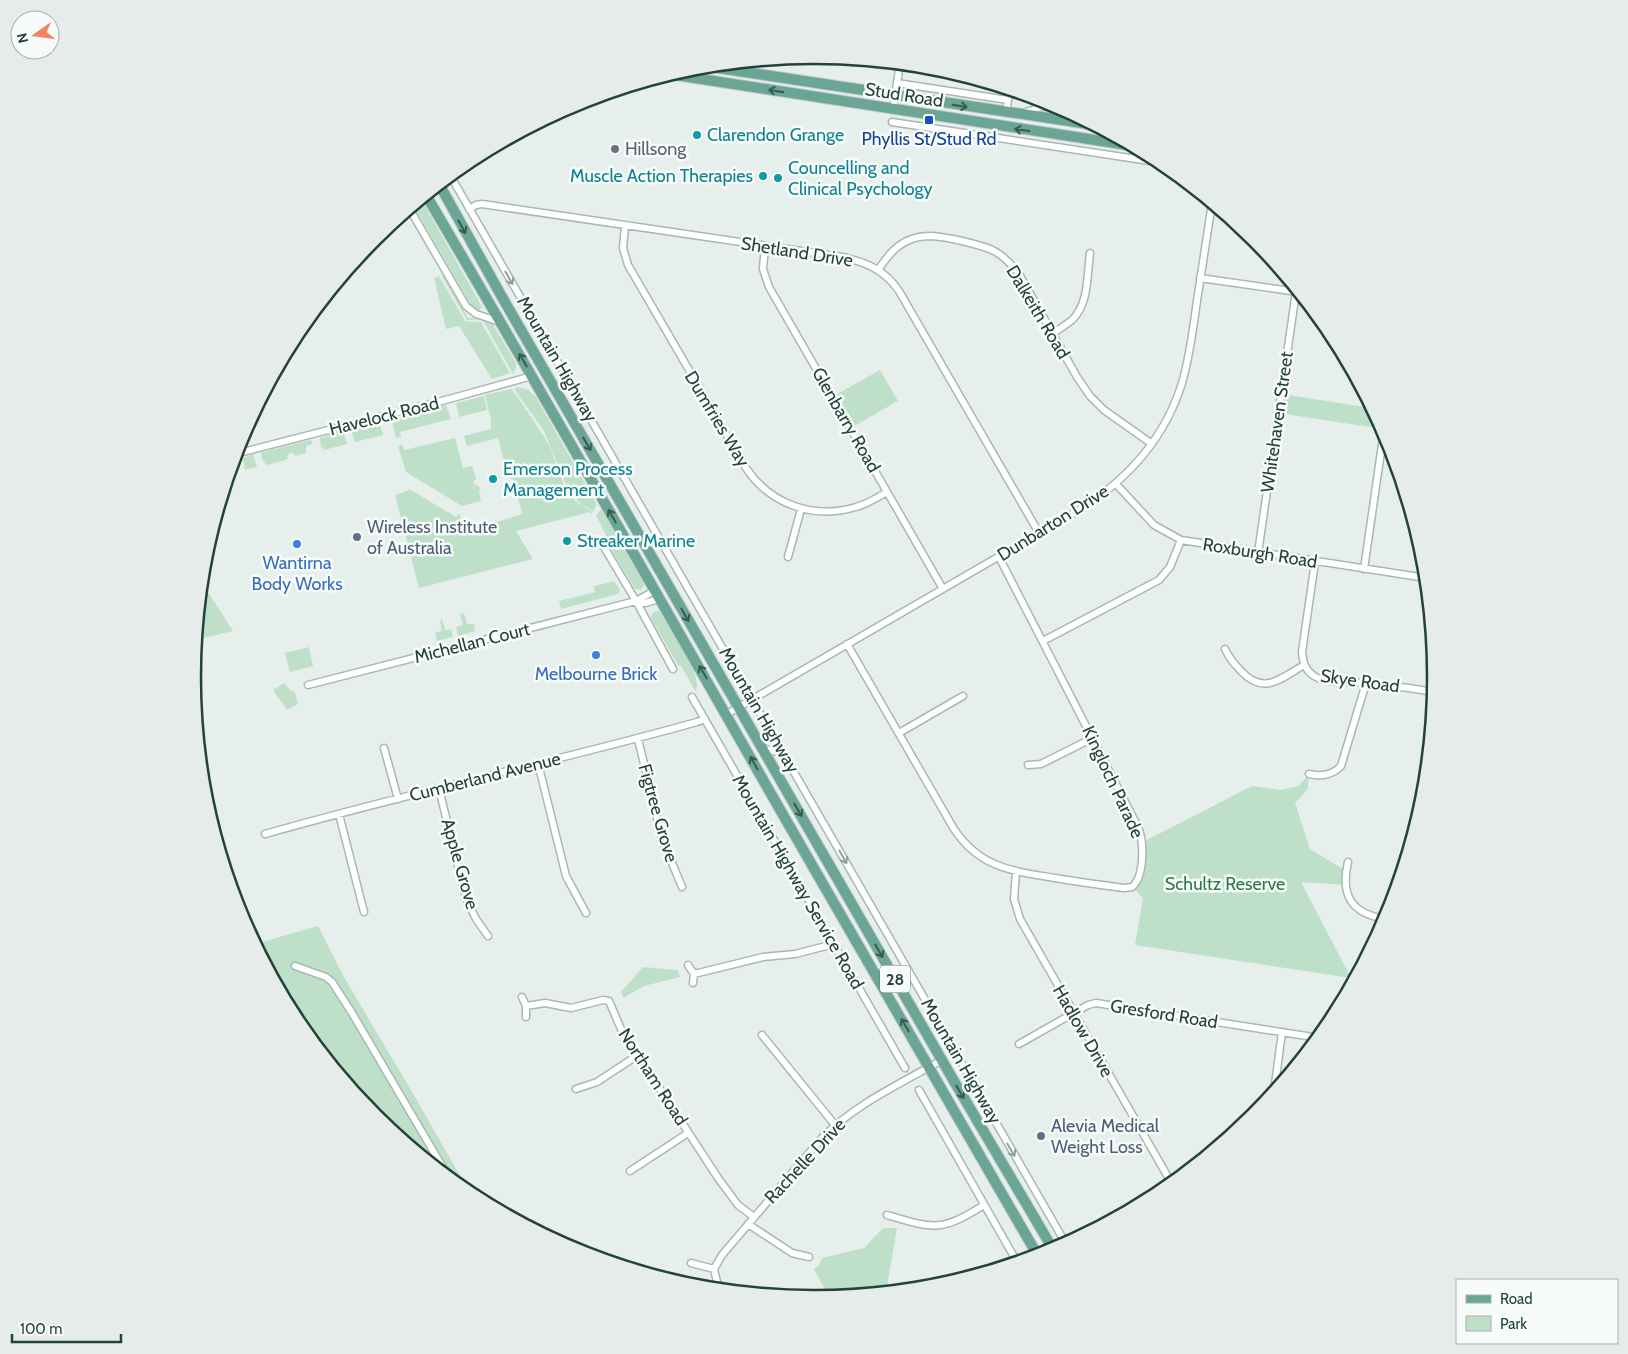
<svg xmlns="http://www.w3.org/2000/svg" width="1628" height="1354" viewBox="0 0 1628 1354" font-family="Cabin,sans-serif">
	<rect width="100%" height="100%" fill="#e6efeb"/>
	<path fill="#bfe0c8" d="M421,199l55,97 6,11 -2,2 1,3 -9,-5 -4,-7 -55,-95z
		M441,275l2,1 25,42h10l14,5 24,40v6l-3,5 -31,-55 -15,1z
		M439,276l26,45 16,1 29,51 -18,6 -33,-53 -13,3 -12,-51z
		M880,370l18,31 -47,27 -19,-31z
		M518,387l10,3 8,7 61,108 -4,7 -2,-3 -9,-3 -9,-11 -9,-15 -20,-49 -30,-42z
		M511,389c6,6 11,15 16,22 8,12 16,23 23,36 10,23 14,55 41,63l1,3 -1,1 -1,-2 -74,19 17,28 -114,29 -24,-93 12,-4 2,-2 47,28 3,-4 7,21 22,-5 9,-7 25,-8 -8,-34 -6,-3 -10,-39 -31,8 -3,-10 27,-7v-9l-6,-25z
		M1281,394l91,14 11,21 -105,-16z
		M484,396l3,14 -28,7 -3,-14z
		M446,405l5,14 -51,13 1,5 -5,1 -4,-17 2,-2z
		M379,422l4,13 -28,7 -4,-12z
		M343,431l4,13 -23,6 -1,-3 -2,1 -1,-10z
		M455,438l8,30 9,-2 4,12 -3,5 8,5 -2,4 2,9 -19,5 -56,-34 -8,-26 4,-2 2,6z
		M311,440l2,4 -7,2v7l-10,3 -5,-4 -4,4 1,3 -21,6 -5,-5 -1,-7 2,-1z
		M253,454l4,13 -12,3 -2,-12z
		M601,509l43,74v3l-3,4 -6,-1 -27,-45 1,-3 -13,-25z
		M201,581l32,50 -37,9z
		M614,581l6,9 -2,4 -57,15 -2,-8 36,-9 -1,-6z
		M655,611h4l3,3c9,17 41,60 34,78l-15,-26 -3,-1 -26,-45 -1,-4z
		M464,613l3,11h7l1,7 -17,5 -2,-9 7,-2 -3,-11z
		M442,619l3,11 6,-1 2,8 -16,4 -2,-8 7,-2 -2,-11z
		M309,647l4,19 -23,6 -5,-19z
		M284,683l6,7 5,3 3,11 -11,6 -14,-20z
		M1309,774l-1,15 -13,14 15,46 36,22v14l-45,-3 50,96 -216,-33 8,-47 -11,-11 4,-4 7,-41 109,-56 28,4 19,-4z
		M318,926l27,53 66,111 60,105 -97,-78 -77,-95 -42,-78z
		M643,967l35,3 2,7 -36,9 -21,12 -2,-6z
		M883,1228h14l-11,64 -57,5 -15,-28 5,-4 3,-7 42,-10z"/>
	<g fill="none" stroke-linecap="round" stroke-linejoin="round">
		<g stroke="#a8b8b2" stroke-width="9">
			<path id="street" d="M897,83l111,17
				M893,110l7,-47
				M1006,112l4,-23
				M1023,113l21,-7 17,1
				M892,122l271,41
				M450,175l296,514
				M409,208l57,98 10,8 24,8
				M469,209l7,-4 6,-1 360,53c24,5 43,13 57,34l140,242
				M625,226l-2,22 5,17 118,203c24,36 67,52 110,39 11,-3 21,-9 31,-15
				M765,246l-2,23 6,18 174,302
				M878,270c9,-13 17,-24 31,-30 7,-3 15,-4 23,-4 15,1 52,9 64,16 10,6 16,13 23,22l58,103 13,19 14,14 48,34
				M1200,278l98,14
				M1052,334c7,-5 14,-9 20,-14 17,-16 15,-45 18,-67
				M235,454l214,-55 83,-23
				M1116,484l38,41 27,15 245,38
				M601,542l35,59 37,68
				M1258,553l38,-261
				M788,557l13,-48
				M1315,562l-13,90c1,10 3,18 12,24 15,9 45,5 62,8 20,2 39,5 59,8
				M1364,569l20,-138
				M636,601l9,2 14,-4
				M1043,641l116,-61 11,-13 11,-27
				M847,644l107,185c26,39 58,42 101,49 23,4 46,7 69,10l8,-1c13,-11 12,-46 6,-60l-139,-270
				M1225,649c4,9 9,15 16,22 23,25 40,7 63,-6
				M308,685l320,-82 8,-2 18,-10
				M692,697l213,371
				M757,708l309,536
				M727,714l352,-204c48,-30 86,-72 103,-127 8,-27 11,-55 15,-82 5,-33 10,-66 15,-98
				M899,733l64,-37
				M638,739l24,100 20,48
				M384,748l14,51
				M762,748l22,6
				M538,763l28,113 20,37
				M1028,765l13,-1 52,-26
				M1309,774c11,3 24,1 32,-8l25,-83
				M439,789l27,109 10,21 12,17
				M339,814l25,98
				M265,834c143,-41 289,-72 432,-112l8,-3
				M1348,862c-8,34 4,52 38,57
				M1016,872l-2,27 6,20 152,265
				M688,965l6,9 -1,9
				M295,966l31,11 6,5 20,31 97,165
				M694,974l69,-17 32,-3 39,-10
				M522,997l4,9v11
				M526,1006l19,-3 26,5 32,-8 6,1 12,28 97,149 20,27 16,12
				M762,1035l73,90
				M1019,1044l69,-39 8,-2 223,35
				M576,1089l21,-7 41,-27
				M919,1090l98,172
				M1274,1092l8,-60
				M630,1171l58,-38
				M887,1215c47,14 54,17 97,-10
				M748,1224l44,29 17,4
				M691,1263l23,6
				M722,1290l-5,-8 -3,-13 8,-14 100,-117c32,-33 79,-55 120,-78"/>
		</g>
		<g stroke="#c2cac8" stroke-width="12">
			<path id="primary" d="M705,66l390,59
				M669,74l465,72
				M439,184l63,113 449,779 103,175
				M426,195c121,205 238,412 356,618 85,148 172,295 256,443"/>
		</g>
		<use href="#street" stroke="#fff" stroke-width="6"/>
		<use href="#primary" stroke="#6aa596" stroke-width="10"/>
	</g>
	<defs><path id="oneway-shaft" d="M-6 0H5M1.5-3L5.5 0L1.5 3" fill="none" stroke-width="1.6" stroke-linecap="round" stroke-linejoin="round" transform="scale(1.25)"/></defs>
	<g stroke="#365b51">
		<use href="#oneway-shaft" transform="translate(776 91) rotate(-171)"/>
		<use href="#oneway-shaft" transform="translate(960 106) rotate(9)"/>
		<use href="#oneway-shaft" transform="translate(1022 130) rotate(-172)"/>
		<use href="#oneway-shaft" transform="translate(462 227) rotate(61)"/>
		<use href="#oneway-shaft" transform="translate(523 360) rotate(-120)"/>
		<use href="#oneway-shaft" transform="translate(587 444) rotate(60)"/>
		<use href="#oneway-shaft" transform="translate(612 516) rotate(-120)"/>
		<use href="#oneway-shaft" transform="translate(685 615) rotate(60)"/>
		<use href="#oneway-shaft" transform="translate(703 672) rotate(-120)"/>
		<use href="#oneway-shaft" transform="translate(754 763) rotate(-119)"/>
		<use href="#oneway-shaft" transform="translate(798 810) rotate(60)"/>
		<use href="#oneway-shaft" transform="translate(879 951) rotate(60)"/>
		<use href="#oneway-shaft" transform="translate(905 1025) rotate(-120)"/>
		<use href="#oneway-shaft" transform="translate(960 1092) rotate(60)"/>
	</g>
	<g stroke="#92a09c">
		<use href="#oneway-shaft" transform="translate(509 278) rotate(60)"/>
		<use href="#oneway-shaft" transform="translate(843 857) rotate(61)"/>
		<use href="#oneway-shaft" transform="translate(1011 1150) rotate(60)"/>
	</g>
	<rect fill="#1a4fb4" stroke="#f7fbf9" stroke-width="2" x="924" y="115" width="10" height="10" rx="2.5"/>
	<g fill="#0f9aa8" stroke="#f7fbf9" stroke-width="2">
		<circle cx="697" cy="135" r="5"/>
		<circle cx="763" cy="176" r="5"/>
		<circle cx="778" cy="178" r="5"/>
		<circle cx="493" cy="479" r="5"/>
		<circle cx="567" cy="541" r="5"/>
	</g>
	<circle fill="#6b7280" stroke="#f7fbf9" stroke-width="2" cx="615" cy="149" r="5"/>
	<g fill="#5c6f8a" stroke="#f7fbf9" stroke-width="2">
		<circle cx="357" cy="537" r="5"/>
		<circle cx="1041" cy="1136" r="5"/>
	</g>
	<g fill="#3f7fe0" stroke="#f7fbf9" stroke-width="2">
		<circle cx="297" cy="544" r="5"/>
		<circle cx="596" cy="655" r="5"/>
	</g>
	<g text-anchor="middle" stroke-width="5" stroke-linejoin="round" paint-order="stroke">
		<rect fill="#f7fbf9" stroke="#637a73" stroke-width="1" x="880" y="965.5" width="30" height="27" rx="4"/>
		<g font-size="16" font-weight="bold" fill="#24423a">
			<text x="895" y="985">28</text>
		</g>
		<g font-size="18" fill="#24423a" stroke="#f7fbf9">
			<text transform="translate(904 95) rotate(9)" y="6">Stud Road</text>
			<text transform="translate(797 252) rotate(9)" y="6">Shetland Drive</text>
			<text transform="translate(1038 312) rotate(59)" y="6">Dalkeith Road</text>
			<text transform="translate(557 359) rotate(60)" y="6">Mountain Highway</text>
			<text transform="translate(384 416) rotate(-14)" y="6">Havelock Road</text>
			<text transform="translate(717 419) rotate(59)" y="6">Dumfries Way</text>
			<text transform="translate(846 420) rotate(60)" y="6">Glenbarry Road</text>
			<text transform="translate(1277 422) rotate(-82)" y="6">Whitehaven Street</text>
			<text transform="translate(1053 523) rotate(-32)" y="6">Dunbarton Drive</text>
			<text transform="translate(1260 553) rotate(9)" y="6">Roxburgh Road</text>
			<text transform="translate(472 643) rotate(-14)" y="6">Michellan Court</text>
			<text transform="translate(1360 681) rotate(8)" y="6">Skye Road</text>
			<text transform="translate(759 710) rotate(60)" y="6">Mountain Highway</text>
			<text transform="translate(485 777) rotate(-14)" y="6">Cumberland Avenue</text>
			<text transform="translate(1113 782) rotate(65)" y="6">Kingloch Parade</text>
			<text transform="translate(658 813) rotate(74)" y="6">Figtree Grove</text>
			<text transform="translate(460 864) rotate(74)" y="6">Apple Grove</text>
			<text transform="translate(798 882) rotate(60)" y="6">Mountain Highway Service Road</text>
			<text transform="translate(1164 1014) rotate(9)" y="6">Gresford Road</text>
			<text transform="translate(1083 1031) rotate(60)" y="6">Hadlow Drive</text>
			<text transform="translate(961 1061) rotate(60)" y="6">Mountain Highway</text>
			<text transform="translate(653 1077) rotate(57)" y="6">Northam Road</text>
			<text transform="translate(805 1161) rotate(-47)" y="6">Rachelle Drive</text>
		</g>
		<g font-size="18" fill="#0d838f" stroke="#f7fbf9" text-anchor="start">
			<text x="707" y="141">Clarendon Grange</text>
			<text x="788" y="174">Councelling and<tspan x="788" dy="21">Clinical Psychology</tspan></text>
			<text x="753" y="182" text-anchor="end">Muscle Action Therapies</text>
			<text x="503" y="475">Emerson Process<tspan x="503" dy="21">Management</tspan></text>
			<text x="577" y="547">Streaker Marine</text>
		</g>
		<g font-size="18" fill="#164399" stroke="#f7fbf9">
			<text x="929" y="145">Phyllis St/Stud Rd</text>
		</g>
		<g font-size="18" fill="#5b616d" stroke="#f7fbf9" text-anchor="start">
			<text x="625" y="155">Hillsong</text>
		</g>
		<g font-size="18" fill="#4e5e75" stroke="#f7fbf9" text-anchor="start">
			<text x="367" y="533">Wireless Institute<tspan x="367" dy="21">of Australia</tspan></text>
			<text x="1051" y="1132">Alevia Medical<tspan x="1051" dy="21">Weight Loss</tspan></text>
		</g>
		<g font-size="18" fill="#366cbe" stroke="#f7fbf9">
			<text x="297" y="569">Wantirna<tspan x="297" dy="21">Body Works</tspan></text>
			<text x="596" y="680">Melbourne Brick</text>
		</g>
		<g font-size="18" fill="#2d7a4b" stroke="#f7fbf9">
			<text x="1225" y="890">Schultz Reserve</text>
		</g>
	</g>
	<path d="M0 0H1628V1354H0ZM201 677a613 613 0 1 1 1226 0a613 613 0 1 1-1226 0Z" fill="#e6ecea" fill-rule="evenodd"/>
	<path fill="none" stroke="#24423a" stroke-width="2.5" d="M201 677a613 613 0 1 1 1226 0a613 613 0 1 1-1226 0Z"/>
	<rect x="1456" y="1279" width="162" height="65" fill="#f7fbf9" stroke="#a3b1ad"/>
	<rect x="1466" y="1295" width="25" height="8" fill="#6aa596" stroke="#a3b1ad"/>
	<text x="1500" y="1304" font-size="15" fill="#24423a">Road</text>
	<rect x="1466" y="1316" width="25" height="15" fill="#bfe0c8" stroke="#a3b1ad"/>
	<text x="1500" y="1329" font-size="15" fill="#24423a">Park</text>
	<g transform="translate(35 35) rotate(256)"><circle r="24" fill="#f7fbf9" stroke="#a3b1ad"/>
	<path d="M0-4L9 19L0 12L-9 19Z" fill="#f4845f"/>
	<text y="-8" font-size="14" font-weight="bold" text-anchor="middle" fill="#24423a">N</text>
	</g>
	<path d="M12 1334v8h109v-8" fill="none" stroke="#24423a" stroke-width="2.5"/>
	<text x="20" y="1334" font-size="15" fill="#24423a" stroke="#f7fbf9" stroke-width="4" paint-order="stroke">100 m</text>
</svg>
